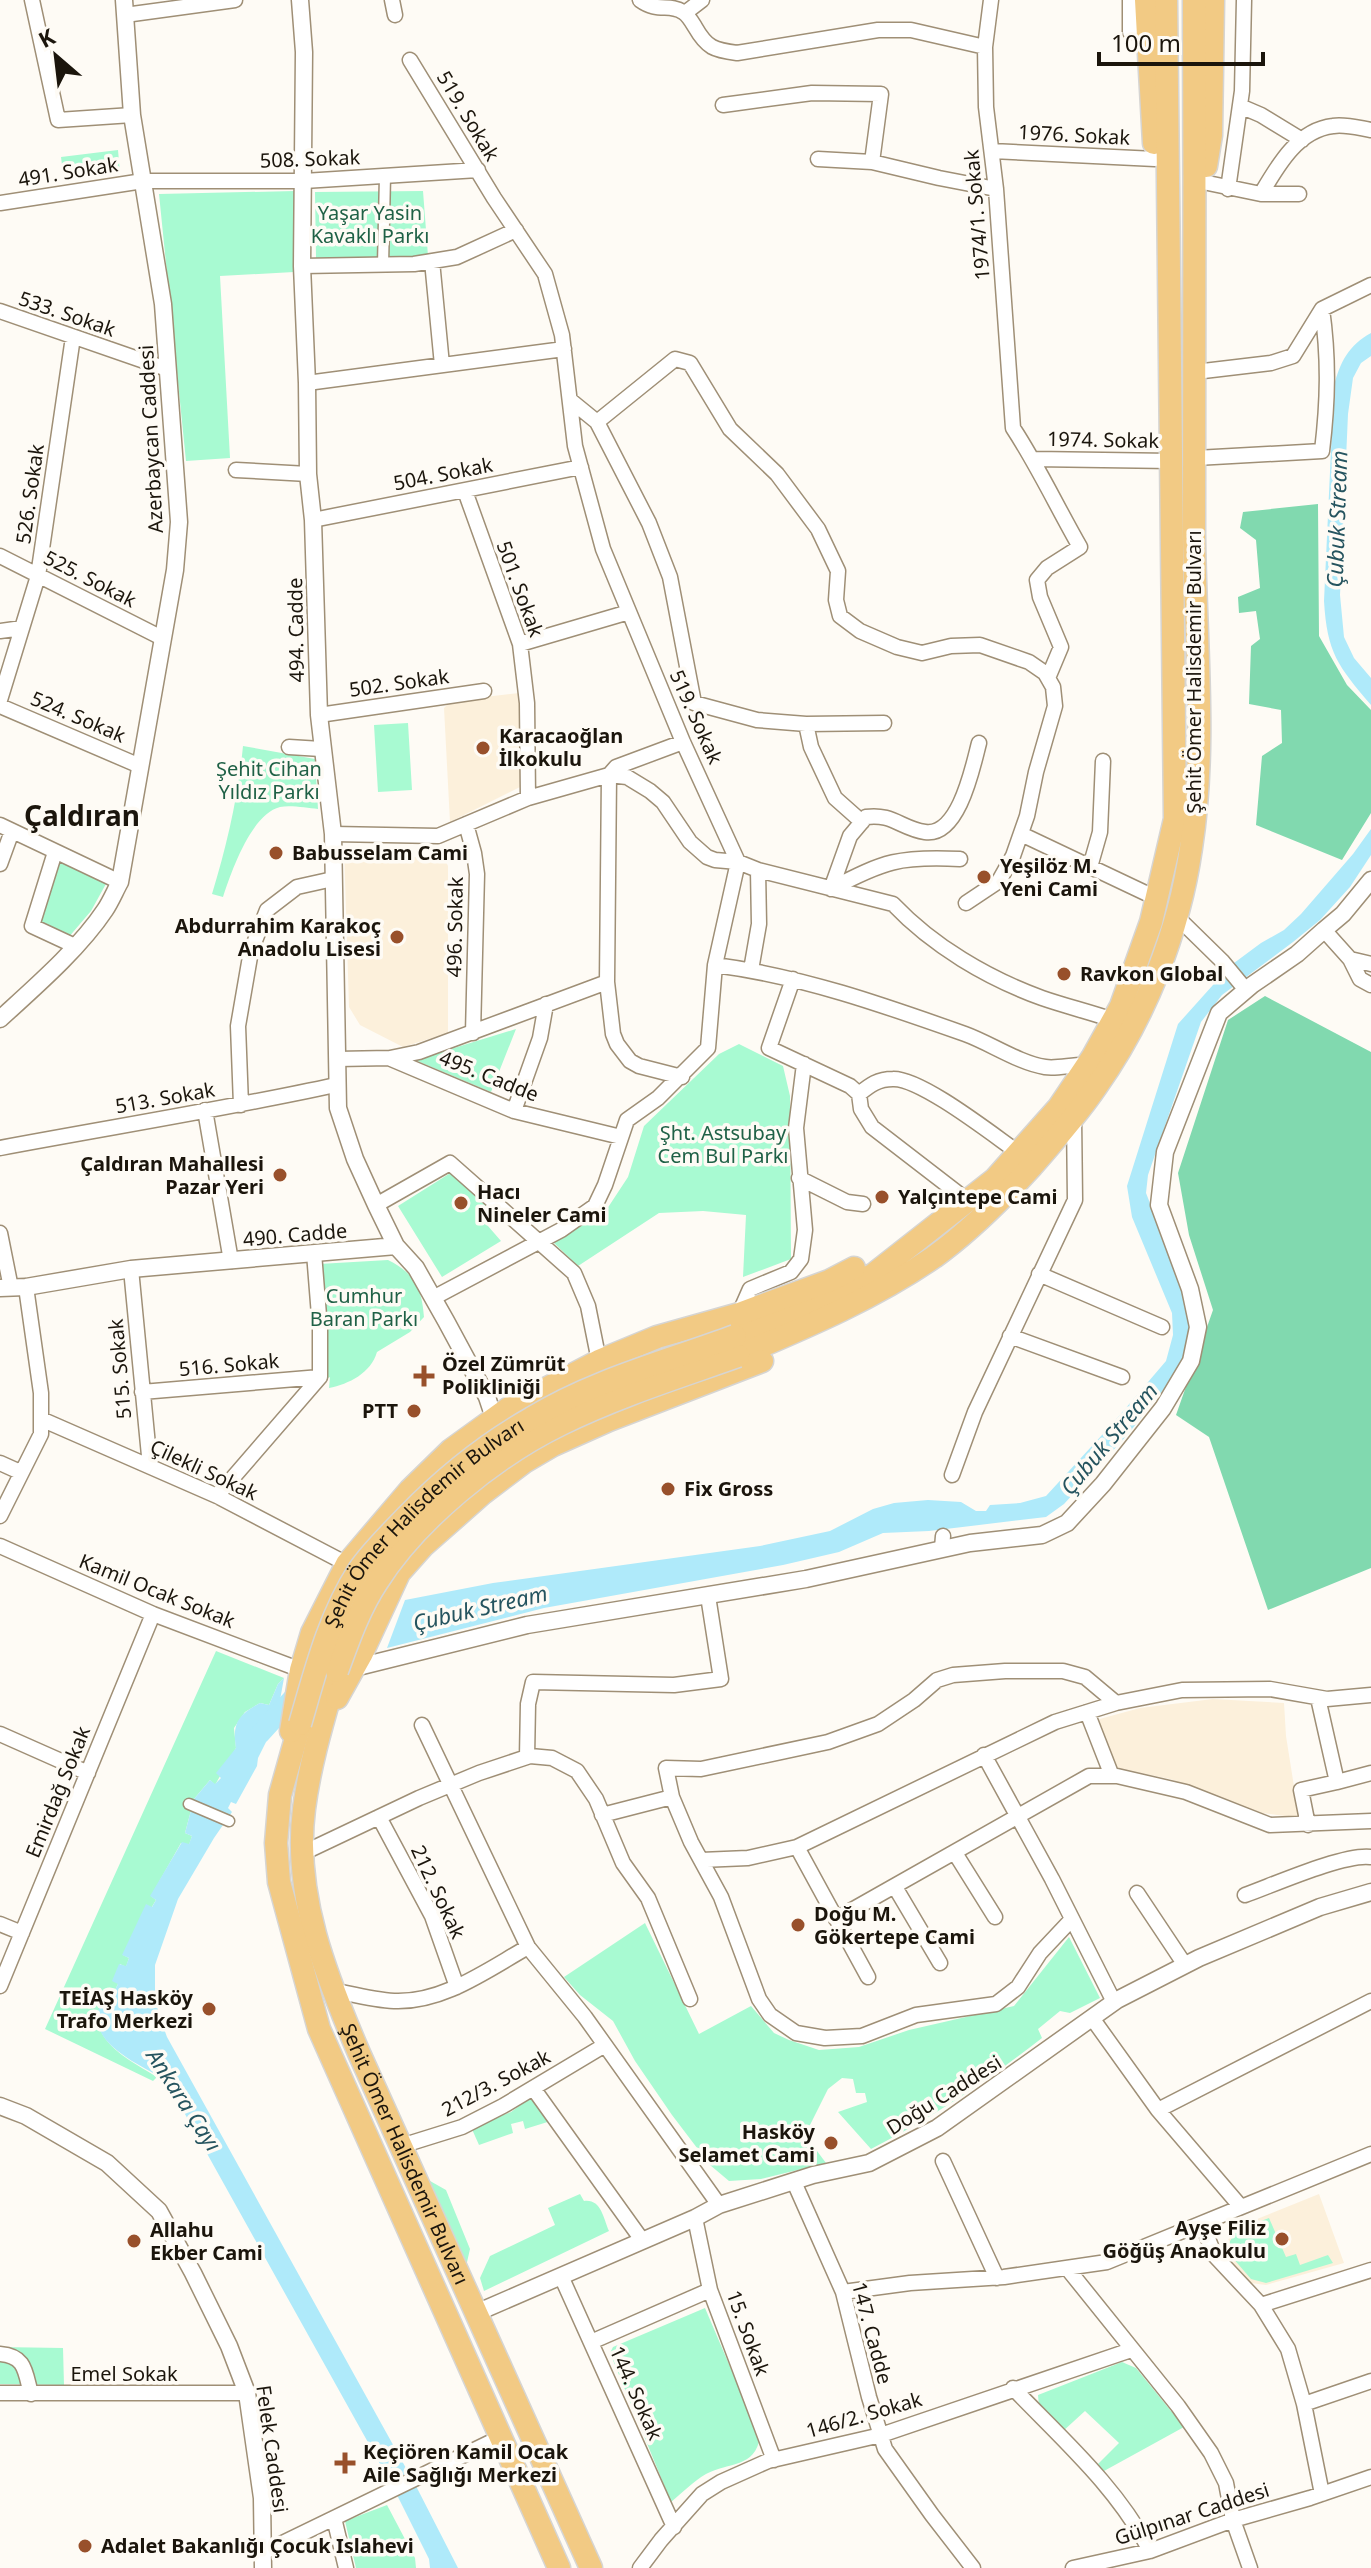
<svg xmlns="http://www.w3.org/2000/svg" width="1371" height="2568" viewBox="0 0 1371 2568" font-family="'Noto Sans',sans-serif">
	<rect width="100%" height="100%" fill="#fefbf5"/>
	<path fill="#fcf0db" d="M519,693l1,94 -70,35 -6,-114 7,-7z
		M344,847h41l1,9 58,2 4,8v167l-45,14 -43,-22 -11,-18z
		M1213,1699l71,4 2,33 13,82 -37,-5 -92,-34 -54,-11 -20,-48 44,-12z
		M1319,2194l25,69 -78,22 -15,-2 -29,-32 13,-23z"/>
	<path fill="#a8fad2" d="M118,150l2,23 -56,8 -3,-24z
		M295,191l-1,81 -74,4 10,182 -44,3 -27,-267z
		M423,191l5,65 -112,2 -1,-66z
		M408,723l4,67 -34,2 -4,-67z
		M243,746l72,13 3,50c-11,-1 -27,-4 -38,-2 -29,7 -49,66 -57,90l-11,-3c15,-49 26,-97 31,-148z
		M57,860l50,22 -16,29 -23,27 -31,-14z
		M516,1029l-25,63 -76,-32z
		M739,1044l44,22 7,30 1,163 -48,18 3,-62 -43,-4 -44,2 -81,53 -25,-24 52,-30 23,-35 16,-51 75,-72z
		M452,1172l39,33 -10,13 20,23 -59,36 -44,-71z
		M388,1260c26,13 34,28 36,57l-14,15 -33,20c-6,21 -28,32 -48,36l1,-11 -11,6v-119z
		M216,1651l68,27 -6,6 -9,21 -9,-2 -15,9 -11,16 2,20 -21,37 -5,-5 -16,19 -9,34 7,3 -3,9 -8,-2 -30,53 5,4 -33,55 6,3 -3,9 -6,-3 -2,20 -4,8 -6,-2c-3,7 -9,16 -10,24 -3,31 37,49 59,63l-4,4 -108,-52z
		M645,1923l54,111 52,-28 23,27 15,7 30,10 40,-3 50,-17 105,-24 55,-69 31,61 -30,15 -10,-2 -22,18 4,9c-54,42 -110,80 -171,111l-33,-37 29,-10 -2,-9h-9l-3,-14 -11,-1 -14,11 -23,46 21,28 -65,16 -32,2 -19,-16 -38,-50 -37,-54 -22,-40 -33,-26 -16,-18z
		M530,2098l8,2 16,20 -29,9 -2,-8 -12,3 2,9 -34,12 -8,-18 40,-15z
		M423,2177l23,13 24,59 -5,22z
		M580,2194l4,7c17,-2 19,16 25,30l-125,60 -4,-13 10,-22 65,-31 -7,-17z
		M1269,2218l17,39 10,-3 4,11 28,-10 5,8 -67,20 -15,-4 -26,-30 12,-19z
		M705,2308l55,129c-5,31 -31,25 -54,37 -12,7 -24,19 -35,28l-61,-149 3,-6z
		M0,2347l63,1 1,37 -64,-1z
		M1122,2362l14,6 48,59 -80,44 -6,-7 21,-21 -34,-32 -23,21 -23,-26 -1,-11z
		M387,2505l28,53 1,10h-60l-11,-47z"/>
	<path fill="#81d9af" d="M1318,504l1,132 28,49 24,25v103l-29,47 -86,-35 6,-69 20,-13 -1,-33 -32,-6 2,-58 9,-7 -4,-28 -17,2 -1,-16 22,-9 -4,-48 -16,-12 3,-16z
		M1265,996l106,56v516l-103,42 -59,-173 -33,-22 37,-105 -24,-75 -11,-62 50,-153z"/>
	<path fill="#afeafa" d="M1371,333v23l-10,7 -8,15 -5,36 -8,181 4,42 10,21 17,20v27c-33,-39 -44,-52 -47,-104l10,-215c6,-24 15,-41 37,-53z
		M1371,829v26l-21,32 -30,33 -27,22 -71,53 -21,27 -53,153 -2,18 39,99 4,29v21l-6,23 -55,69 -64,70 -18,13 -117,14 -46,2 -44,19 -56,13 -239,43 -157,40 18,-48 88,-17 267,-37 70,-15 43,-22 21,-6 34,-3 33,2 15,9h10l4,-6 30,-2 26,-7 67,-73 53,-62 7,-26 -1,-22 -40,-96 -5,-31 51,-162 52,-58 31,-23 23,-13 17,-16 52,-60z
		M284,1678l-8,44 -18,36 -1,8 -21,38 -5,-2 -3,6 4,4 -18,26 -36,61 -23,66v29l4,21 8,22 250,451 41,80h-28l-1,-9 -35,-70 -228,-409c-22,-13 -75,-35 -68,-67 1,-8 7,-17 10,-24l6,3 4,-8 -6,-3 7,-17 7,2 3,-8 -7,-3 24,-51 6,3 4,-7 -6,-4 32,-54 7,2 3,-8 -7,-3 9,-34 16,-19 5,4 6,-6 -5,-5 20,-25c-4,-25 2,-33 24,-45l9,2 9,-21z"/>
	<g fill="none" stroke-linecap="round" stroke-linejoin="round">
		<path stroke="#afeafa" stroke-width="20" d="M260,1734l43,-47"/>
		<g stroke="#9f8f76" stroke-width="13">
			<path id="pedestrian" d="M383,265l2,-89
				M189,1804l40,17"/>
		</g>
		<g stroke="#9f8f76" stroke-width="17">
			<path id="minor" d="M32,0l26,120 74,-5
				M392,0l3,15
				M640,0c18,13 29,3 43,12 5,3 9,10 12,15 12,21 19,23 42,26l141,-23h33l74,17
				M991,0l-6,47 1,60 10,82 17,239c25,38 44,79 67,119l-33,21 -10,12 3,17 21,50 -13,31
				M685,13l17,-13
				M125,15l110,-15
				M1130,32v-32
				M410,60l84,138 51,76 17,61 13,111 28,103 80,193 55,120 -23,103 -7,83 -50,50 -31,22 -22,65 -10,21 -34,24 -128,68
				M723,105l89,-12 69,1 -9,68
				M1240,106l21,9 41,25
				M992,151l163,8
				M818,159l54,3 67,16 57,11
				M1203,182l58,12h38
				M1228,189l14,-98 2,-91
				M1261,194c16,-27 36,-64 72,-68 12,-2 26,2 38,4
				M0,203l143,-22h161l174,-11
				M432,261l10,104
				M302,266l112,-2 43,-7 59,-27
				M1322,309l49,-24
				M0,311l167,58
				M1195,372l76,-9 22,-7 29,-47
				M307,383l257,-34
				M570,400l27,22 52,101 21,54 24,126 63,17 49,4 5,23 24,51 27,24
				M597,422l78,-63 15,4 40,66 47,45 41,55 20,42 -2,29 4,16 20,15 37,16 25,6 29,-7 29,-1 49,17 16,11 8,14 2,19 -19,66 -9,44 -14,40 -14,25 -33,22
				M1196,458l126,-7c6,-50 7,-92 0,-142
				M1034,459l138,2
				M236,470l72,4
				M465,491l55,153 7,59 1,95
				M313,520l268,-53
				M0,556l162,82
				M0,631l22,-3
				M520,644l109,-32
				M0,700l38,-124 35,-239
				M0,706l140,60
				M319,715l165,-24
				M806,724l78,-1
				M289,747l32,2
				M466,824l8,29 3,21 -4,159
				M0,825l120,57
				M333,834l105,2 90,-38 81,-23 18,2 23,14 13,11 27,40 17,15 8,3 23,2 20,8 135,34c40,42 94,74 149,94 23,8 48,14 71,22
				M1021,834l135,64
				M55,852l-23,74 43,20
				M0,864l12,-33
				M1090,867l10,-35 3,-71
				M831,889l19,-53 16,-19c26,-4 36,12 59,15 34,5 48,-66 54,-89
				M831,889c53,-28 69,-33 129,-30
				M1176,916l46,45 24,29
				M1324,930l26,29 21,5
				M1350,959l10,20 11,6
				M715,965c86,11 168,40 250,69 25,9 54,29 80,33 13,2 28,-3 42,-2
				M751,970l8,-46 -1,-54
				M793,979l-24,69 81,38 9,8 2,15 11,18 96,74
				M337,1059l53,-1 29,-6 188,-70
				M391,1059l123,52 107,26
				M682,1077l-43,-11 -9,-5 -13,-17 -4,-10 -6,-52 2,-207 7,-8 67,-25
				M859,1094c11,-9 19,-15 34,-15 28,-1 100,56 126,74
				M241,1105l-3,-79 13,-75 16,-41 30,-23 36,-8
				M205,1110l26,151
				M514,1111l26,-73 6,-34
				M0,1148c112,-21 225,-39 336,-63
				M799,1178l48,24 16,2
				M376,1205l74,-42 124,110 14,33 11,55
				M0,1233l11,55
				M314,1253l6,75v49
				M131,1269l19,197
				M1039,1274l123,53
				M739,1314l11,-25 41,-17 10,-13 4,-29 -9,-102 8,-64
				M1010,1336l112,41
				M142,1392l178,-15
				M41,1419l176,77 130,68
				M0,1463l20,9
				M952,1475l23,-63 100,-212 -1,-83
				M217,1496l103,-119
				M0,1516l41,-82v-41l-15,-106
				M0,1546l153,68 148,56
				M942,1548l1,-12
				M1116,1703l66,-13 88,-1 57,10 44,-4
				M1087,1712l25,64
				M422,1725l106,222
				M0,1734l88,39
				M984,1755l68,124 62,123
				M527,1757l1,-53 5,-22 141,3 47,-6 -13,-83
				M1337,1782l34,-9
				M672,1797l-6,-29 35,1 127,-27 50,-18 36,-24 23,-20 16,-5 52,-4h58l22,6 31,26 -61,19 -258,125 71,130
				M602,1815l70,-18 19,45 30,55 38,102 11,16 26,18 29,5 37,-2 54,-21 80,-11 22,-17 22,-34 32,-34
				M379,1817l53,99 25,71
				M1308,1825l-7,-35 36,-8 -19,-84
				M303,1853l116,-55 60,-25 51,-17 22,2 25,13 19,28 27,64 25,35 42,101
				M955,1853l40,64
				M701,1860l47,-2 49,-11
				M895,1887l45,76
				M1137,1893l48,72
				M1245,1895c28,-10 100,-42 126,-38
				M836,1919l253,-143h28l69,16 84,33 101,-4
				M0,1924l22,9
				M0,1986l153,-372
				M332,1990c20,4 42,10 62,11 49,2 93,-31 134,-54l57,70 134,188
				M1092,2018l66,92 83,97
				M533,2088l109,152
				M1158,2110l213,-109
				M401,2146l61,-19 41,-21 102,-61
				M943,2161l54,117
				M794,2182l49,110 26,105 16,52 47,66 41,53
				M695,2218l15,72 64,170
				M1202,2224l13,32 46,49 27,44 16,55 18,90
				M1067,2268l111,138 33,47 15,30 7,37 17,48
				M561,2276l113,251
				M843,2292l67,-9 94,-6 103,-15 264,-108
				M1261,2305l110,-35
				M591,2342l119,-52
				M0,2354c26,2 25,18 31,40
				M1013,2388c49,51 105,100 137,163
				M0,2393h247
				M1304,2404l67,-23
				M334,2518l12,50
				M264,2552l235,-114
				M640,2568l21,-28 41,-46 19,-12 47,-21 113,-26 250,-85
				M1073,2568l77,-17 83,-31 77,-22 61,-21"/>
		</g>
		<g stroke="#9f8f76" stroke-width="19">
			<path id="tertiary" d="M300,0l4,52 -2,214 5,117 1,91 5,46 6,195 14,119 5,274 17,51 21,46 20,41 20,22 30,53 41,76 7,21
				M0,1019c35,-32 79,-70 105,-109 6,-9 10,-19 15,-28l55,-312 4,-48 -16,-218 -31,-189 -8,-115
				M0,1288l26,-1 105,-18 265,-23
				M354,1668l173,-43 279,-46 164,-36 72,-8 25,-12 36,-39 60,-76 28,-47 7,-34 -8,-38 -31,-84 6,-53 54,-139 33,-28 45,-31 27,-24 19,-16 28,-34
				M0,2106l26,10 81,47 52,48 34,62 36,73 18,47 15,105 1,70
				M476,2313l219,-95 24,-13 94,-30 56,-12 68,-35 180,-128 82,-42 121,-51 51,-15"/>
		</g>
		<g stroke="#d6d5d3" stroke-width="25">
			<g id="trunk">
				<path d="M1146,0l8,143"/>
				<path d="M1206,166l5,-31 2,-135"/>
				<path d="M735,1336l83,-31 56,-31 121,-95 64,-72 33,-49 29,-52 30,-84 24,-103 -9,-819"/>
				<path d="M738,1356c68,-29 135,-57 196,-99 36,-26 68,-58 98,-91 22,-25 45,-51 64,-79 49,-69 83,-155 95,-239 16,-103 4,-210 3,-314 0,-178 1,-356 0,-534"/>
				<path id="s1" d="M337,1671c-13,46 -27,91 -33,138 -11,85 22,167 55,244l232,515"/>
				<path d="M337,1698l24,-43 38,-82 24,-27 60,-53 41,-31 29,-17 56,-25 153,-59"/>
				<path d="M300,1724l-20,71 -4,48 3,39 40,147 240,539"/>
				<path d="M291,1731l10,-61 11,-37 35,-69 63,-74 41,-40 58,-42 90,-47 58,-24 82,-23 90,-33 25,-13"/>
			</g>
		</g>
		<use href="#pedestrian" stroke="#fff" stroke-width="10"/>
		<use href="#minor" stroke="#fff" stroke-width="14"/>
		<use href="#tertiary" stroke="#fff" stroke-width="16"/>
		<use href="#trunk" stroke="#f2ca84" stroke-width="22"/>
		<g stroke="#d6d5d3" stroke-width="25" stroke-linecap="butt">
			<g id="trunk-bridge">
				<path d="M337,1671c11,-30 22,-62 40,-89 39,-62 118,-126 184,-158 57,-28 118,-47 177,-68"/>
				<path id="s2" d="M300,1724c15,-51 29,-108 59,-154 13,-19 32,-37 48,-54 37,-38 79,-72 125,-98 62,-38 136,-57 203,-82"/>
			</g>
		</g>
		<use href="#trunk-bridge" stroke="#f2ca84" stroke-width="22"/>
	</g>
	<g fill="#98502b" stroke="#fefbf5" stroke-width="3">
		<circle cx="483" cy="748" r="8"/>
		<circle cx="276" cy="853" r="8"/>
		<circle cx="984" cy="877" r="8"/>
		<circle cx="397" cy="937" r="8"/>
		<circle cx="1064" cy="974" r="8"/>
		<circle cx="280" cy="1175" r="8"/>
		<circle cx="882" cy="1197" r="8"/>
		<circle cx="461" cy="1203" r="8"/>
		<path d="M420 1364h8v8h8v8h-8v8h-8v-8h-8v-8h8z"/>
		<circle cx="414" cy="1411" r="8"/>
		<circle cx="668" cy="1489" r="8"/>
		<circle cx="798" cy="1925" r="8"/>
		<circle cx="209" cy="2009" r="8"/>
		<circle cx="831" cy="2143" r="8"/>
		<circle cx="1282" cy="2239" r="8"/>
		<circle cx="134" cy="2241" r="8"/>
		<path d="M341 2451h8v8h8v8h-8v8h-8v-8h-8v-8h8z"/>
		<circle cx="85" cy="2546" r="8"/>
	</g>
	<g text-anchor="middle" stroke-width="7" stroke-linejoin="round" paint-order="stroke">
		<g font-size="20" fill="#1b150c" stroke="#fefbf5">
			<text transform="translate(468 116) rotate(59)" y="7">519. Sokak</text>
			<text transform="translate(1074 135) rotate(3)" y="7">1976. Sokak</text>
			<text transform="translate(310 159) rotate(-2)" y="7">508. Sokak</text>
			<text transform="translate(68 172) rotate(-9)" y="7">491. Sokak</text>
			<text transform="translate(977 215) rotate(-95)" y="7">1974/1. Sokak</text>
			<text transform="translate(67 314) rotate(19)" y="7">533. Sokak</text>
			<text transform="translate(151 439) rotate(-93)" y="7">Azerbaycan Caddesi</text>
			<text transform="translate(1103 440) rotate(1)" y="7">1974. Sokak</text>
			<text transform="translate(443 474) rotate(-11)" y="7">504. Sokak</text>
			<text transform="translate(30 494) rotate(-82)" y="7">526. Sokak</text>
			<text transform="translate(90 579) rotate(27)" y="7">525. Sokak</text>
			<text transform="translate(520 589) rotate(70)" y="7">501. Sokak</text>
			<text transform="translate(296 630) rotate(-91)" y="7">494. Cadde</text>
			<text transform="translate(1194 672) rotate(-90)" y="7">Şehit Ömer Halisdemir Bulvarı</text>
			<text transform="translate(399 683) rotate(-8)" y="7">502. Sokak</text>
			<text transform="translate(78 717) rotate(23)" y="7">524. Sokak</text>
			<text transform="translate(696 717) rotate(66)" y="7">519. Sokak</text>
			<text transform="translate(455 927) rotate(-89)" y="7">496. Sokak</text>
			<text transform="translate(489 1076) rotate(22)" y="7">495. Cadde</text>
			<text transform="translate(165 1098) rotate(-10)" y="7">513. Sokak</text>
			<text transform="translate(295 1235) rotate(-5)" y="7">490. Cadde</text>
			<text transform="translate(229 1365) rotate(-5)" y="7">516. Sokak</text>
			<text transform="translate(120 1369) rotate(-95)" y="7">515. Sokak</text>
			<text transform="translate(204 1470) rotate(25)" y="7">Çilekli Sokak</text>
			<text dy="7" stroke="none"><textPath href="#s2" startOffset="244">Şehit Ömer Halisdemir Bulvarı</textPath></text>
			<text transform="translate(157 1591) rotate(22)" y="7">Kamil Ocak Sokak</text>
			<text transform="translate(58 1792) rotate(-68)" y="7">Emirdağ Sokak</text>
			<text transform="translate(438 1892) rotate(65)" y="7">212. Sokak</text>
			<text transform="translate(496 2083) rotate(-28)" y="7">212/3. Sokak</text>
			<text transform="translate(944 2095) rotate(-32)" y="7">Doğu Caddesi</text>
			<text dy="7" stroke="none"><textPath href="#s1" startOffset="506">Şehit Ömer Halisdemir Bulvarı</textPath></text>
			<text transform="translate(748 2333) rotate(70)" y="7">15. Sokak</text>
			<text transform="translate(872 2333) rotate(75)" y="7">147. Cadde</text>
			<text x="124" y="2381">Emel Sokak</text>
			<text transform="translate(636 2393) rotate(66)" y="7">144. Sokak</text>
			<text transform="translate(864 2415) rotate(-16)" y="7">146/2. Sokak</text>
			<text transform="translate(272 2449) rotate(82)" y="7">Felek Caddesi</text>
			<text transform="translate(1192 2514) rotate(-18)" y="7">Gülpınar Caddesi</text>
		</g>
		<g font-size="20" fill="#1f6146" stroke="#fefbf5">
			<text x="370" y="220">Yaşar Yasin<tspan x="370" dy="23">Kavaklı Parkı</tspan></text>
			<text x="269" y="776">Şehit Cihan<tspan x="269" dy="23">Yıldız Parkı</tspan></text>
			<text x="723" y="1140">Şht. Astsubay<tspan x="723" dy="23">Cem Bul Parkı</tspan></text>
			<text x="364" y="1303">Cumhur<tspan x="364" dy="23">Baran Parkı</tspan></text>
		</g>
		<g font-size="20" font-weight="bold" fill="#1b150c" stroke="#fefbf5" text-anchor="start">
			<text x="499" y="743">Karacaoğlan<tspan x="499" dy="23">İlkokulu</tspan></text>
			<text x="292" y="860">Babusselam Cami</text>
			<text x="1000" y="873">Yeşilöz M.<tspan x="1000" dy="23">Yeni Cami</tspan></text>
			<text x="381" y="933" text-anchor="end">Abdurrahim Karakoç<tspan x="381" dy="23">Anadolu Lisesi</tspan></text>
			<text x="1080" y="981">Ravkon Global</text>
			<text x="264" y="1171" text-anchor="end">Çaldıran Mahallesi<tspan x="264" dy="23">Pazar Yeri</tspan></text>
			<text x="477" y="1199">Hacı<tspan x="477" dy="23">Nineler Cami</tspan></text>
			<text x="898" y="1204">Yalçıntepe Cami</text>
			<text x="442" y="1371">Özel Zümrüt<tspan x="442" dy="23">Polikliniği</tspan></text>
			<text x="398" y="1418" text-anchor="end">PTT</text>
			<text x="684" y="1496">Fix Gross</text>
			<text x="814" y="1921">Doğu M.<tspan x="814" dy="23">Gökertepe Cami</tspan></text>
			<text x="193" y="2005" text-anchor="end">TEİAŞ Hasköy<tspan x="193" dy="23">Trafo Merkezi</tspan></text>
			<text x="815" y="2139" text-anchor="end">Hasköy<tspan x="815" dy="23">Selamet Cami</tspan></text>
			<text x="1266" y="2235" text-anchor="end">Ayşe Filiz<tspan x="1266" dy="23">Göğüş Anaokulu</tspan></text>
			<text x="150" y="2237">Allahu<tspan x="150" dy="23">Ekber Cami</tspan></text>
			<text x="363" y="2459">Keçiören Kamil Ocak<tspan x="363" dy="23">Aile Sağlığı Merkezi</tspan></text>
			<text x="101" y="2553">Adalet Bakanlığı Çocuk Islahevi</text>
		</g>
		<g font-size="22" font-style="italic" fill="#25545f" stroke="#fefbf5">
			<text transform="translate(1337 519) rotate(-88)" y="8">Çubuk Stream</text>
			<text transform="translate(1109 1439) rotate(-50)" y="8">Çubuk Stream</text>
			<text transform="translate(480 1608) rotate(-13)" y="8">Çubuk Stream</text>
			<text transform="translate(184 2100) rotate(57)" y="8">Ankara Çayı</text>
		</g>
		<g font-size="28" font-weight="bold" fill="#1b150c" stroke="#fefbf5">
			<text x="82" y="826">Çaldıran</text>
		</g>
	</g>
	<g transform="translate(56 56) rotate(332)" stroke="#fefbf5" stroke-width="6" paint-order="stroke">
	<path d="M0-6L14 30L0 20L-14 30Z" fill="#1b150c"/>
	<text y="-12" font-size="22" font-weight="bold" text-anchor="middle" fill="#1b150c">K</text>
	</g>
	<path d="M1099 52v12h164v-12" fill="none" stroke="#1b150c" stroke-width="4"/>
	<text x="1111" y="52" font-size="24" fill="#1b150c" stroke="#fefbf5" stroke-width="6" paint-order="stroke">100 m</text>
</svg>
